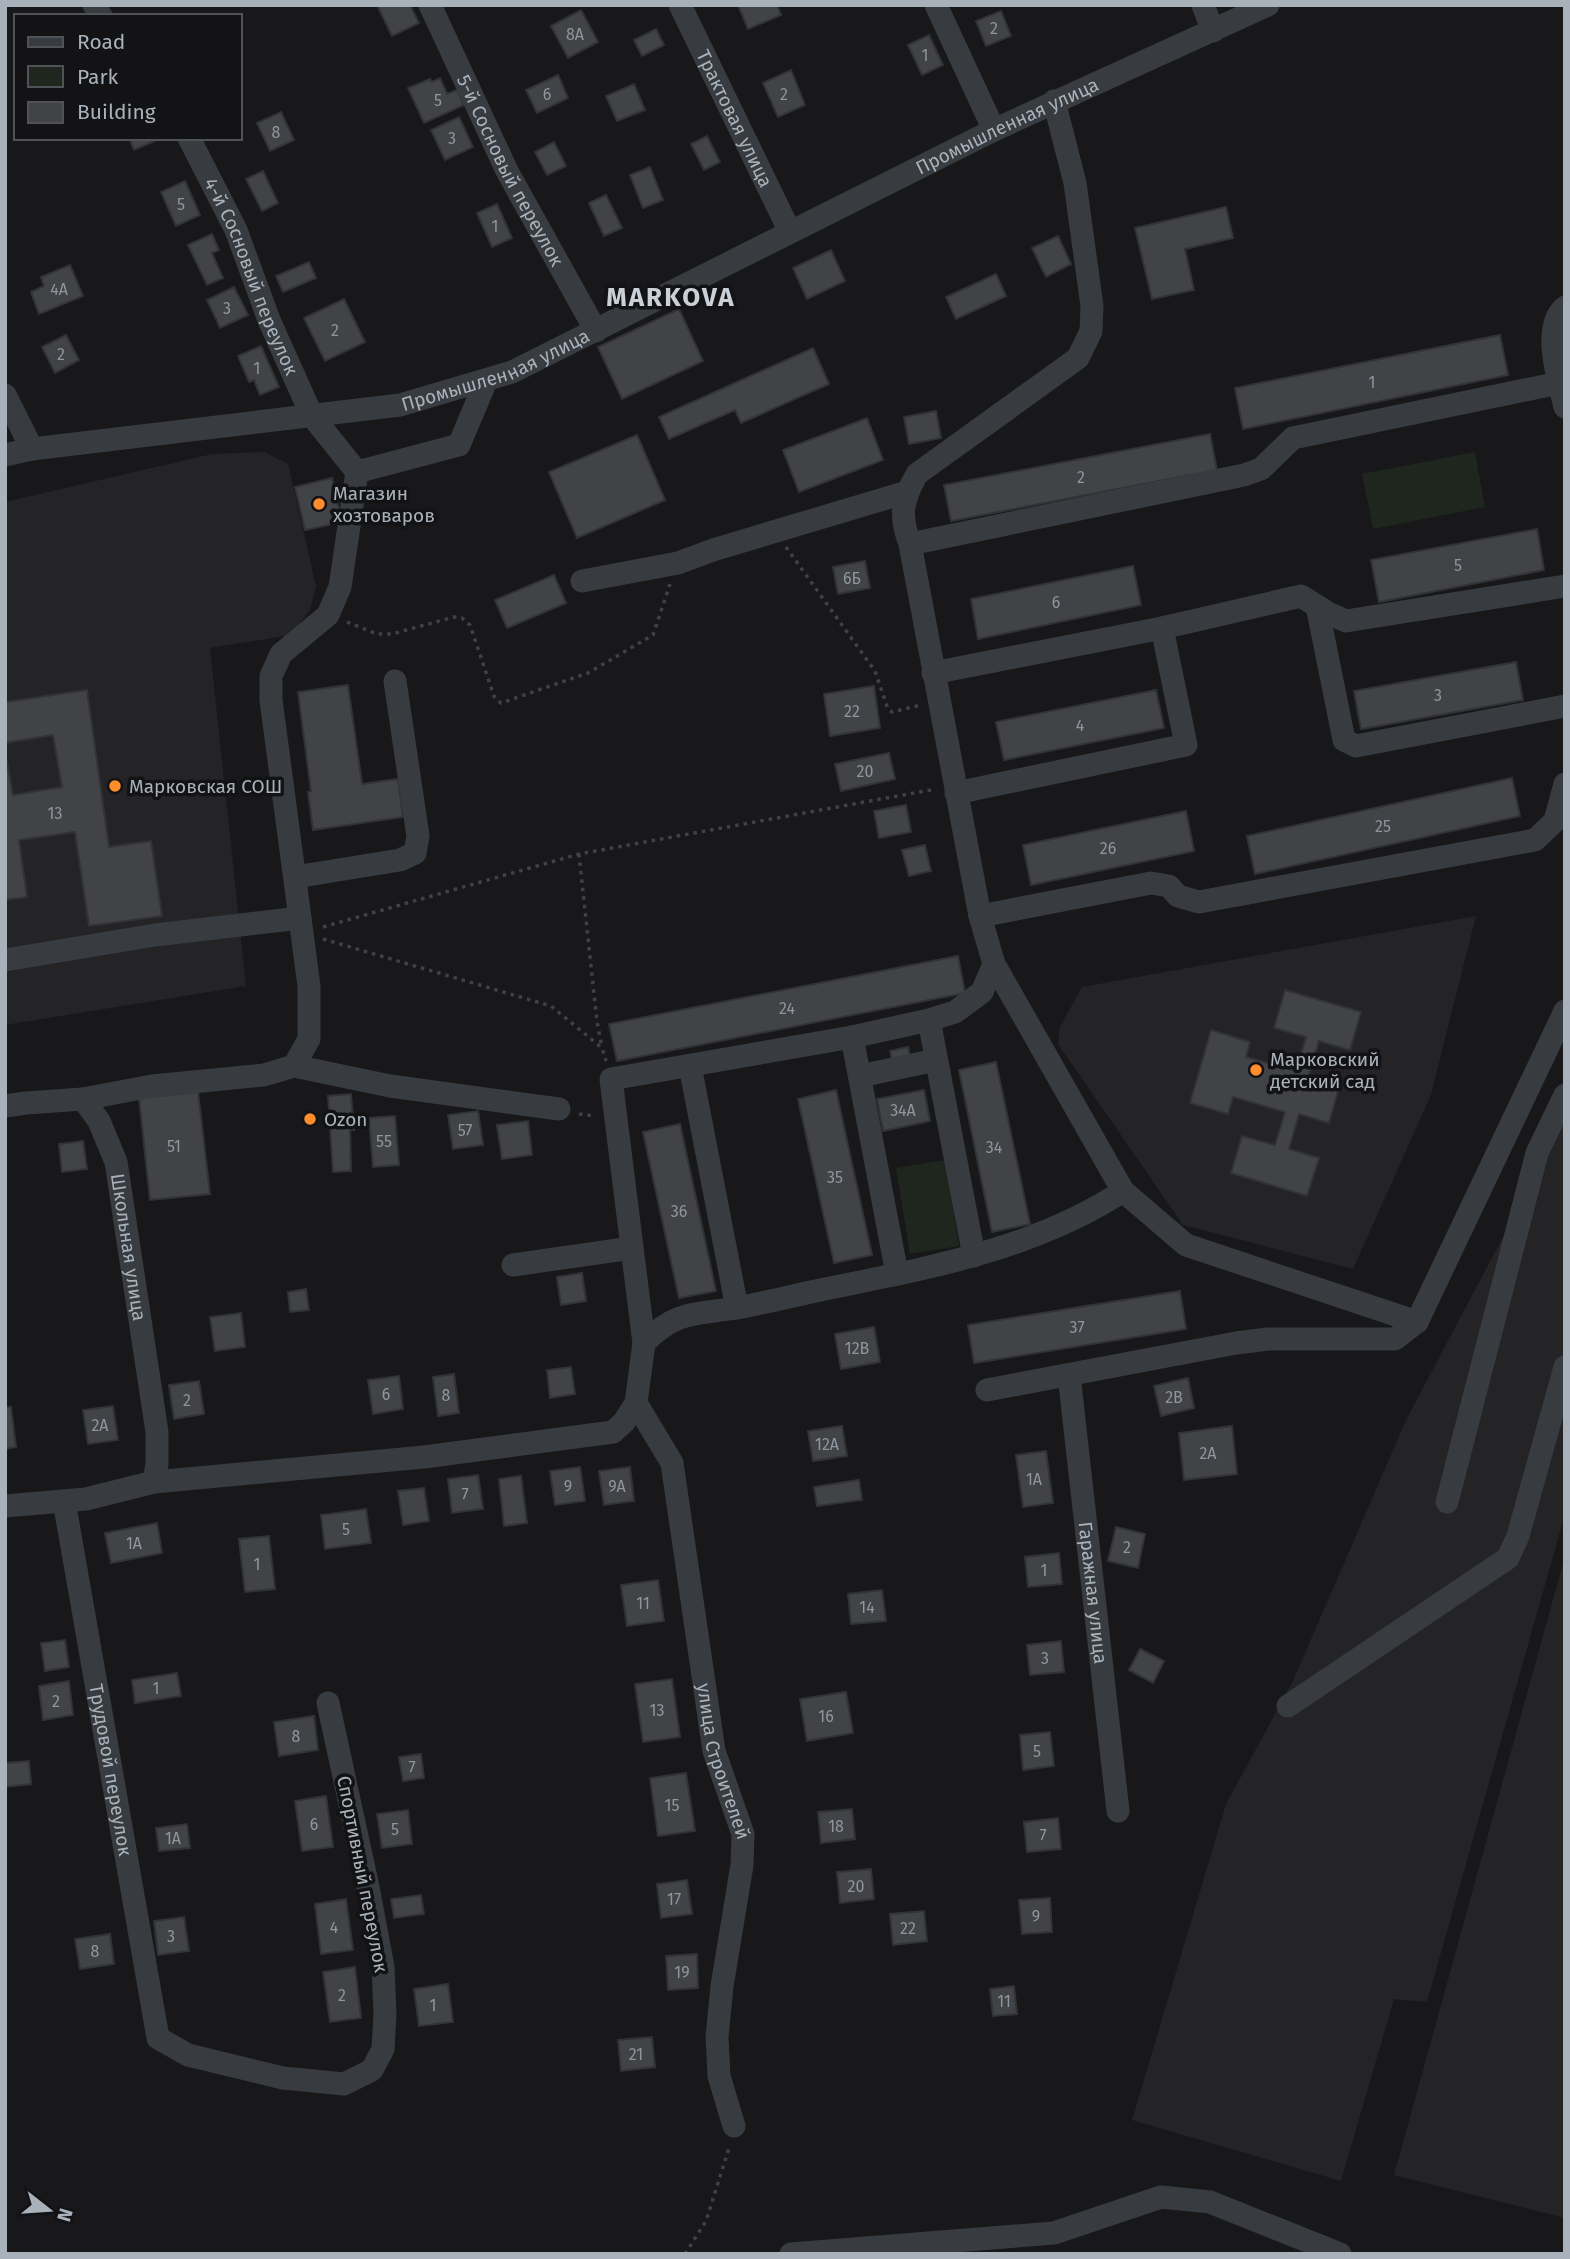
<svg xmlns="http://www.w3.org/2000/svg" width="1570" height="2259" viewBox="0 0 1570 2259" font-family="'Fira Sans',sans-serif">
	<rect width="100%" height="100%" fill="#18181a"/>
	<path fill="#242427" d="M264,452l24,12 28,122 -6,24 -19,25 -81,13 36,338 -241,39v-523l207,-48z
		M1476,916l-45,179 -78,174 -170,-44 -125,-181 2,-17 22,-40z
		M1565,1112v402l-138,488 -33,-3 -53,182 -209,-61 94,-316 66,-121 115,-265 148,-279z
		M1565,1556v662l-171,-43z"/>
	<path fill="#1e261d" d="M1475,452l10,55 -112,22 -11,-55z
		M945,1160l14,86 -49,8 -14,-86z"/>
	<path fill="#424347" stroke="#323337" stroke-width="2" d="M377,5h33l9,18 -27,13z
		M738,5h39l4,10 -33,14z
		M581,10l17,32 -30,16 -17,-32z
		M1001,11l10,25 -25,10 -10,-25z
		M656,29l8,16 -22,11 -8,-16z
		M929,35l14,30 -21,10 -14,-30z
		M791,70l14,35 -27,12 -15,-34z
		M558,75l10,23 -31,15 -11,-23z
		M440,78l7,16 10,-4 7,15 -40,18 -16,-35 22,-9 2,3z
		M634,84l11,26 -28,11 -11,-25z
		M281,112l13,28 -24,11 -13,-28z
		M459,117l14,30 -28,13 -14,-30z
		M707,136l13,26 -16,8 -13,-26z
		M129,138h32l-27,12z
		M554,142l12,24 -19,9 -12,-23z
		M650,167l13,33 -20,8 -13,-33z
		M263,171l15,32 -16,8 -16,-32z
		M185,181l15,34 -24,11 -15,-34z
		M606,195l16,33 -18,8 -15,-33z
		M497,204l15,34 -20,9 -15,-34z
		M1226,207l7,31 -48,11 9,41 -42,9 -17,-71z
		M212,234l7,16 -7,3 11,25 -16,7 -19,-40z
		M1058,236l13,28 -25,13 -14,-29z
		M831,250l14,31 -38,18 -14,-31z
		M309,262l7,16 -33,14 -7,-16z
		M70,265l13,31 -44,18 -8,-22 13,-6 -3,-9z
		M996,274l10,22 -50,23 -10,-22z
		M234,287l14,28 -28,13 -13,-28z
		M344,299l21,43 -40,19 -21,-43z
		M679,309l24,52 -81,38 -24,-52z
		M66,335l13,25 -24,13 -13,-26z
		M1500,335l8,40 -265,54 -8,-41z
		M261,346l18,41 -19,8 -6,-15 -5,2 -11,-26z
		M813,348l16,36 -88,39 -6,-13 -66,29 -10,-22z
		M936,411l5,27 -32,6 -5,-27z
		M867,418l16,42 -84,32 -16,-42z
		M1210,434l7,36 -266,51 -7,-36z
		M637,435l28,65 -88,38 -28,-66z
		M332,478l10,44 -37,8 -10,-43z
		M1537,529l7,41 -165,32 -8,-42z
		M865,561l5,27 -32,6 -5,-27z
		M1133,566l8,39 -163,34 -7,-40z
		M554,575l12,28 -59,25 -12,-28z
		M1516,662l7,38 -162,29 -7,-38z
		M348,685l14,99 36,-5 5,38 -90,13 -5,-38 3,-1 -13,-99z
		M874,686l6,42 -50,8 -6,-42z
		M87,690l22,157 42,-6 11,75 -73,10 -14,-94 -56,8 8,57 -22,3v-149l8,44 49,-8 -9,-52 -48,8v-41z
		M1156,690l8,38 -160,32 -8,-38z
		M889,753l6,26 -54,12 -6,-27z
		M1512,778l8,38 -265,58 -8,-38z
		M906,805l5,27 -32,6 -5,-27z
		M1186,811l8,40 -163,34 -8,-40z
		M925,845l6,26 -22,5 -7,-26z
		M958,956l7,37 -348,68 -8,-37z
		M1285,990l76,22 -11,38 -31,-9 -10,34 31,9 -11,39 -30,-9 -10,35 30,9 -12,38 -76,-23 11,-37 33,9 10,-33 -52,-15 -5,17 -38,-11 21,-73 39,12 -4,15 50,14 10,-34 -32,-9z
		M908,1047l2,10 -18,4 -2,-10z
		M996,1062l34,162 -38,8 -33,-162z
		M836,1090l36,165 -38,8 -36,-164z
		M924,1090l6,31 -47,10 -6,-32z
		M198,1092l12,102 -60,6 -11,-102z
		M351,1094l3,36h-4l1,41 -18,1 -5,-76z
		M478,1111l5,34 -30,4 -5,-34z
		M395,1116l4,49 -26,2 -4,-49z
		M528,1121l4,34 -30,4 -5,-34z
		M680,1124l36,167 -37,7 -36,-166z
		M83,1141l4,28 -25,3 -3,-28z
		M582,1273l4,28 -25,4 -4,-28z
		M306,1289l3,21 -19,2 -2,-20z
		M1180,1291l6,38 -212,34 -6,-38z
		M241,1313l4,34 -30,4 -5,-34z
		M874,1327l6,35 -39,7 -6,-35z
		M571,1367l4,27 -25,4 -3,-28z
		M454,1374l5,39 -21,3 -5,-39z
		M399,1376l4,33 -30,5 -5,-34z
		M1188,1378l6,30 -33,8 -7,-30z
		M199,1381l5,33 -30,5 -5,-34z
		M113,1406l5,34 -30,4 -5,-34z
		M5,1407h6l5,40 -11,2z
		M842,1426l5,30 -34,5 -5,-30z
		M1232,1426l5,48 -53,6 -5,-47z
		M1046,1451l7,52 -30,4 -7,-52z
		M580,1467l5,34 -30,4 -5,-34z
		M630,1467l4,34 -30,4 -5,-34z
		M478,1475l5,34 -31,4 -4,-34z
		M521,1476l6,47 -23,3 -5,-47z
		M859,1480l3,20 -45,6 -3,-19z
		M424,1488l5,33 -26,4 -5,-34z
		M366,1509l5,34 -46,6 -4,-34z
		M157,1523l5,30 -51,10 -6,-30z
		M1116,1527l29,7 -7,34 -30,-7z
		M269,1536l6,53 -30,3 -6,-53z
		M1059,1553l3,31 -34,3 -3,-30z
		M658,1580l6,41 -37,5 -6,-41z
		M882,1590l4,31 -35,3 -3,-30z
		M65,1640l4,27 -24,4 -4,-28z
		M1061,1641l3,31 -34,3 -3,-30z
		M1140,1649l24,12 -11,22 -24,-13z
		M177,1673l4,23 -46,7 -3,-23z
		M672,1679l8,58 -37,5 -8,-58z
		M69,1681l4,34 -30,5 -4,-34z
		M846,1692l7,41 -46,8 -7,-42z
		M314,1716l4,34 -39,6 -5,-34z
		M1050,1732l4,34 -31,4 -3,-35z
		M421,1754l3,24 -21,3 -4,-24z
		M29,1761l2,23 -26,3v-24z
		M686,1773l9,58 -37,5 -8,-58z
		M326,1796l7,51 -31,4 -7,-50z
		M852,1809l3,30 -34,4 -3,-31z
		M408,1810l4,34 -30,4 -5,-34z
		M1058,1818l3,31 -34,3 -3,-30z
		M187,1824l3,24 -31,3 -3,-23z
		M871,1869l3,30 -34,4 -3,-31z
		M687,1880l5,34 -31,4 -4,-34z
		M421,1895l3,19 -30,4 -3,-19z
		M1050,1898l2,34 -30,2 -3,-34z
		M346,1899l7,51 -32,4 -6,-50z
		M924,1911l3,30 -34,4 -3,-31z
		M184,1917l5,34 -31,4 -4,-34z
		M110,1934l4,30 -34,5 -5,-30z
		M697,1954l1,34 -30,2 -2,-34z
		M355,1967l6,51 -31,4 -7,-50z
		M448,1984l5,38 -34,4 -5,-37z
		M1014,1986l3,28 -24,2 -3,-27z
		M652,2037l3,30 -34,4 -3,-31z"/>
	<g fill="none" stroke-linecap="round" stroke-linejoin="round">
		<path stroke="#3e4247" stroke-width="3.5" stroke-dasharray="3.5 5" stroke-linecap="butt" d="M786,547l89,124 13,38 4,3 29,-7
			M347,622l30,12h15l62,-17 8,1 8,7 25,74 6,4 87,-30 65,-38 17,-51
			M579,854l18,168 5,25
			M323,927l256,-73 357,-65
			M323,939l228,67 51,42 4,13
			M579,1114l17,2
			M685,2254l21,-33 24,-76"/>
		<g stroke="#383b40" stroke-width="23">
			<path d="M94,5l7,11"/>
			<path id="s1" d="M430,5l77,166 89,160"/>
			<path id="s2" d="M680,5l110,227"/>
			<path d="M936,5l58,125"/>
			<path d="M1203,5l10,26"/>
			<path d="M1054,101l21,82 17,123 -1,25 -13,27 -161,116c-15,27 -18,41 -7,70l70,372 14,48 129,227"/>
			<path id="s3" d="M189,138l47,92 33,90 43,96 45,56 102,-27 27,-64"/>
			<path d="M1565,307c-24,20 -6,74 0,100"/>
			<path d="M5,395l27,54"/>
			<path id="s4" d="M5,455l27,-6 368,-44 112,-33 482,-242 274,-125"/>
			<path d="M910,544l334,-69 17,-6 32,-31 266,-55"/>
			<path d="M582,581l96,-18 35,-13 194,-58"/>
			<path d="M1317,606l27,134 12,6 209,-40"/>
			<path d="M1162,628l139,-32 27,17 18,8 219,-35"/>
			<path d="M933,673l229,-45 24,117 -230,48"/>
			<path d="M295,877l105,-17 15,-7 3,-17 -23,-155"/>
			<path d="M980,916l171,-33 18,3 9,10 21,6 336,-62 20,-19 10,-37"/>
			<path d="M5,960l150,-25 145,-17"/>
			<path d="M929,1020l45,236"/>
			<path d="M852,1037l45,237"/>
			<path d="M294,1066l96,20 169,23"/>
			<path d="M690,1066l47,242"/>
			<path d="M860,1076l76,-16"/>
			<path d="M83,1099l69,-13 112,-11 30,-9 15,-27v-53l-38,-286v-24l10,-22 47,-39 12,-28 17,-115"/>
			<path id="s5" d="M5,1106l21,-3 57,-4 16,22 17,41 41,270v32l-3,18"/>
			<path d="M513,1265l119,-17"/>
			<path d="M644,1343c33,-33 50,-28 92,-35 28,-5 56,-12 84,-18 104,-21 213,-40 303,-99l63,54 231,77"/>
			<path id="s6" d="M1069,1375l49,436"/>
			<path d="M987,1390l249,-47 32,-4h127l22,-17 148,-311"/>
			<path id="s7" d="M636,1403l36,60 42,288 29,83 -1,31 -20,121 -5,51 2,39 15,50"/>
			<path id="s8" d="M64,1501l94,537 30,17 95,23 61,6 28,-14 11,-21 2,-35 -2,-47 -15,-80 -40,-184"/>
			<path d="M1447,1502l90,-349 28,-58"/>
			<path d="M5,1506l81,-7 68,-17 270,-25 189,-25 11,-10 12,-19 8,-60 -33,-264 241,-42 77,-17 26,-8 27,-20 12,-28"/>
			<path d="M1288,1706l220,-148 10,-22 47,-169"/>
			<path d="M791,2254l263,-21 107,-36 49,5 130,52"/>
		</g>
	</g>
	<g fill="#ff8d2b" stroke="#131315" stroke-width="2.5">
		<circle cx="319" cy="504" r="7"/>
		<circle cx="115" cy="786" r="7"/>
		<circle cx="1256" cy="1070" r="7"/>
		<circle cx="310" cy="1119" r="7"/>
	</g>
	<g text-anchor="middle" stroke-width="7" stroke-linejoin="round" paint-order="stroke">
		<g font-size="16" fill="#8f969e">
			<text x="994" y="34">2</text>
			<text x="575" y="40">8А</text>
			<text x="925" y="61">1</text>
			<text x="547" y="100">6</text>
			<text x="784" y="100">2</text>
			<text x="438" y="106">5</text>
			<text x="276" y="138">8</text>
			<text x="452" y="144">3</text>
			<text x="181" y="210">5</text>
			<text x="495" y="232">1</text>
			<text x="59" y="295">4А</text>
			<text x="227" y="314">3</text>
			<text x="335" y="336">2</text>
			<text x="61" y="360">2</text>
			<text x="257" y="374">1</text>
			<text x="1372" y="388">1</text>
			<text x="1081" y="483">2</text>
			<text x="1458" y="571">5</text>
			<text x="852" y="584">6Б</text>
			<text x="1056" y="608">6</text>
			<text x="1438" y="701">3</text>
			<text x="852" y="717">22</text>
			<text x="1080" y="731">4</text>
			<text x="865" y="777">20</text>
			<text x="55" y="819">13</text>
			<text x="1383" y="832">25</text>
			<text x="1108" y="854">26</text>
			<text x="787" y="1014">24</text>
			<text x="903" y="1116">34А</text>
			<text x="465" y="1136">57</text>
			<text x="384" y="1147">55</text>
			<text x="174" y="1152">51</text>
			<text x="994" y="1153">34</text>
			<text x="835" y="1183">35</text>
			<text x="679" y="1217">36</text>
			<text x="1077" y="1333">37</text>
			<text x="857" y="1354">12В</text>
			<text x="386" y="1400">6</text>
			<text x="446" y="1401">8</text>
			<text x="1174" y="1403">2В</text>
			<text x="187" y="1406">2</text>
			<text x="100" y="1431">2А</text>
			<text x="827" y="1450">12А</text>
			<text x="1208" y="1459">2А</text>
			<text x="1034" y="1485">1А</text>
			<text x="568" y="1492">9</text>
			<text x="617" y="1492">9А</text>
			<text x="465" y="1500">7</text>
			<text x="346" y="1535">5</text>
			<text x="134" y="1549">1А</text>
			<text x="1127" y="1553">2</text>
			<text x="257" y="1570">1</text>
			<text x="1044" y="1576">1</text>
			<text x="643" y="1609">11</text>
			<text x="867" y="1613">14</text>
			<text x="1045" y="1664">3</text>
			<text x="156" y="1694">1</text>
			<text x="56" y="1707">2</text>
			<text x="657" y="1716">13</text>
			<text x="826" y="1722">16</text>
			<text x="296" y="1742">8</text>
			<text x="1037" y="1757">5</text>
			<text x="412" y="1773">7</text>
			<text x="672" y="1811">15</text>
			<text x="314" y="1830">6</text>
			<text x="836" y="1832">18</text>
			<text x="395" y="1835">5</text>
			<text x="1043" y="1841">7</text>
			<text x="173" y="1844">1А</text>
			<text x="856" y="1892">20</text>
			<text x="674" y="1905">17</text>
			<text x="1036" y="1922">9</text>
			<text x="334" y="1933">4</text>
			<text x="908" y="1934">22</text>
			<text x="171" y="1942">3</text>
			<text x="95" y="1957">8</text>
			<text x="682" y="1978">19</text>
			<text x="342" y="2001">2</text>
			<text x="1004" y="2007">11</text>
			<text x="433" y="2011">1</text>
			<text x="636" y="2060">21</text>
		</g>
		<g font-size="19" fill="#a9b2bb" stroke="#131315">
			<text dy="7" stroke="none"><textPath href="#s2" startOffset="126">Трактовая улица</textPath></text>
			<text dy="7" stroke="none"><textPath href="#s4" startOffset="1068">Промышленная улица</textPath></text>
			<text dy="7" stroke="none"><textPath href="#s1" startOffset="184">5-й Сосновый переулок</textPath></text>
			<text dy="7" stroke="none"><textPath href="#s3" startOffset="152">4-й Сосновый переулок</textPath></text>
			<text dy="7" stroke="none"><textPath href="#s4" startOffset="500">Промышленная улица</textPath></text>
			<text dy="7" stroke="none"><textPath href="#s5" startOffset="236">Школьная улица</textPath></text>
			<text dy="7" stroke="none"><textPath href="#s6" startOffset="219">Гаражная улица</textPath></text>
			<text dy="7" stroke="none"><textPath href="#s7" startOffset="373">улица Строителей</textPath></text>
			<text dy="7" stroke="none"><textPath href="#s8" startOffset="273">Трудовой переулок</textPath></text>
			<text transform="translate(363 1874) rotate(79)" y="7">Спортивный переулок</text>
		</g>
		<g font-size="19" fill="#a9b2bb" stroke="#131315" text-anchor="start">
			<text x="333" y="500">Магазин<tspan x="333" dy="22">хозтоваров</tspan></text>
			<text x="129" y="793">Марковская СОШ</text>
			<text x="1270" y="1066">Марковский<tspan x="1270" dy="22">детский сад</tspan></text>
			<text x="324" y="1126">Ozon</text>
		</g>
		<g font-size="26" font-weight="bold" letter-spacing="2" fill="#cad0d7" stroke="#131315">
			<text x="671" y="306">MARKOVA</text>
		</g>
	</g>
	<rect width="1570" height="2259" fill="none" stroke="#a9b2bb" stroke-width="14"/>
	<rect x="14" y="14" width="228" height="126" fill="#131315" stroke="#4f5357" stroke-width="2"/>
	<rect x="28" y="37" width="35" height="10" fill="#383b40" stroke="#4f5357" stroke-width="2"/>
	<text x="77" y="49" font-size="21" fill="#a9b2bb">Road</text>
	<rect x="28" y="66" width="35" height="21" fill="#1e261d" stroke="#4f5357" stroke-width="2"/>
	<text x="77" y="84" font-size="21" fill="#a9b2bb">Park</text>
	<rect x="28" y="102" width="35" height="21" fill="#424347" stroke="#4f5357" stroke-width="2"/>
	<text x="77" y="119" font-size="21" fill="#a9b2bb">Building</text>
	<g transform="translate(49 2210) rotate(107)" stroke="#131315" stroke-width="5" paint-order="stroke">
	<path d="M0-5L12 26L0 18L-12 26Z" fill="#a9b2bb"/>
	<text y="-10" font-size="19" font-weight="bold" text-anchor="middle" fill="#a9b2bb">N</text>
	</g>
</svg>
